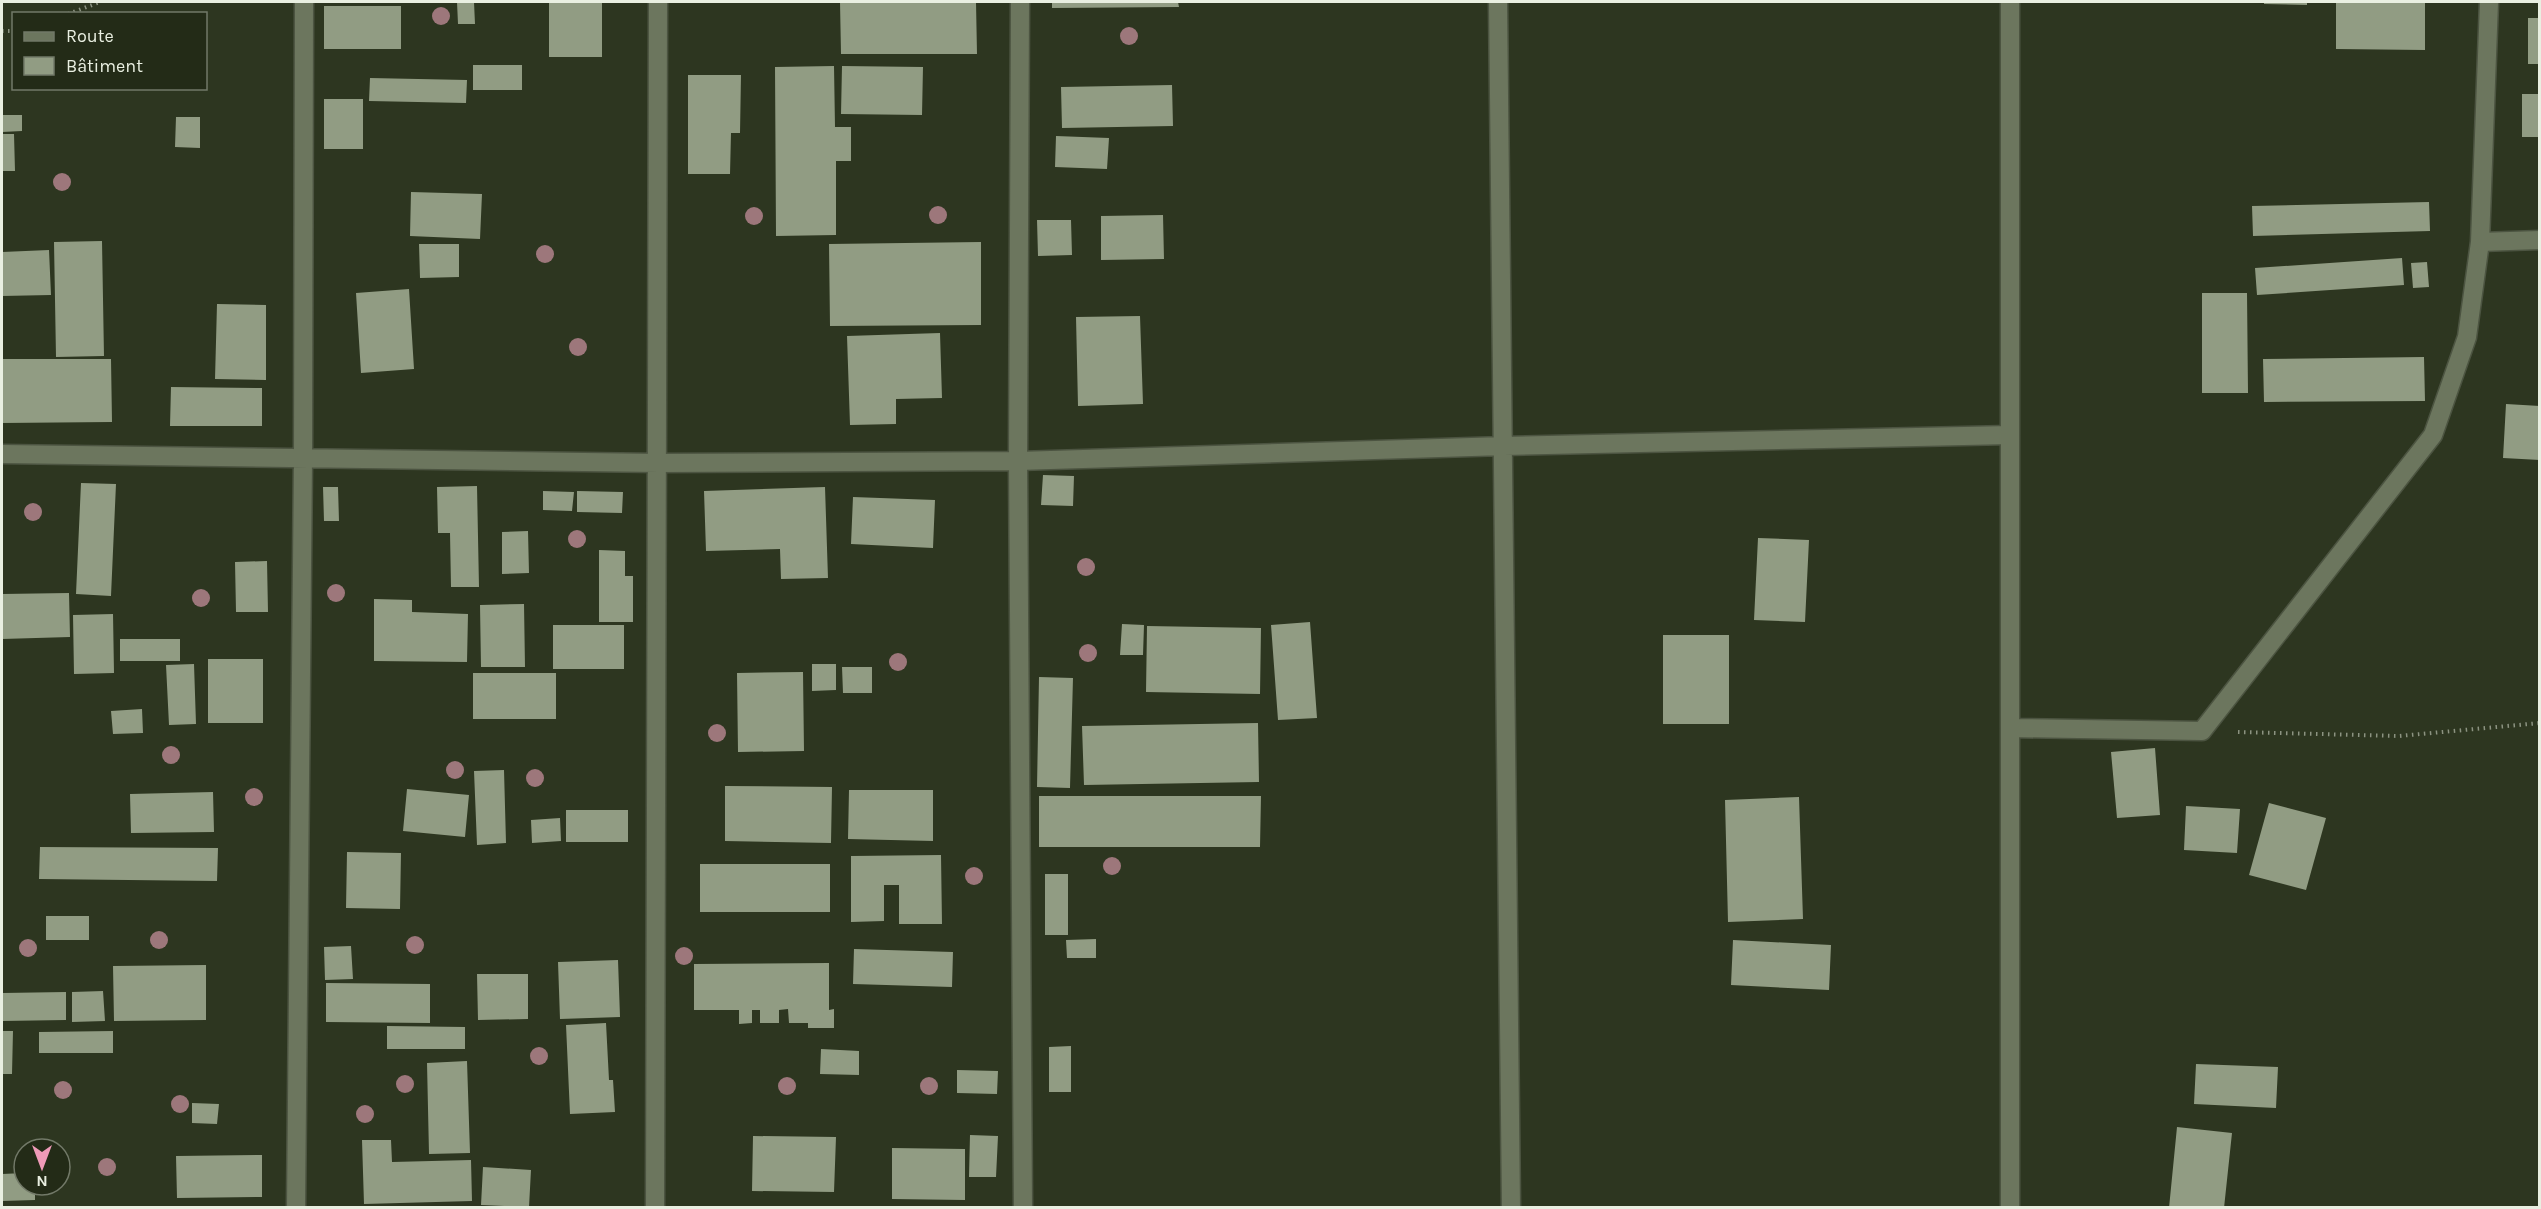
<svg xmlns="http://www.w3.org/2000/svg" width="2541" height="1209" viewBox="0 0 2541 1209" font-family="Karla,sans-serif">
	<rect width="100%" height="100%" fill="#2d3620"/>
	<path fill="#919c83" d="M457,2h17l1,22h-17z
		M549,2h53v55h-53z
		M840,2h136l1,52h-136z
		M1052,2h126l1,5 -127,1z
		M2264,2h43v3l-43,-1z
		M2336,2h89v48l-89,-1z
		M324,6h77v43h-77z
		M2528,18h12v46h-12z
		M473,65h49v25h-49z
		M834,66l1,61h16v34h-15v74l-60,1 -1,-169z
		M842,66l81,1 -1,48 -81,-1z
		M688,75h53l-1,58h-9l-1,41h-42z
		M370,78l97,2 -1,23 -97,-2z
		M1172,85l1,41 -111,2 -1,-41z
		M2522,94h18v43h-18z
		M324,99h39v50h-39z
		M2,115h20v16l-20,1z
		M176,117h24v31l-25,-1z
		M2,134h12l1,37h-13z
		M1056,136l53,2 -2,31 -52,-2z
		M411,192l71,2 -2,45 -70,-3z
		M2429,202l1,29 -177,5 -1,-30z
		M1163,215l1,44 -63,1v-44z
		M1037,220h34l1,35 -34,1z
		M102,241l2,115 -48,1 -2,-115z
		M981,242v83l-151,1 -1,-82z
		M419,244h40v33l-39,1z
		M49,250l2,45 -49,1v-44z
		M2402,258l2,27 -147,10 -2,-27z
		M2427,262l2,25 -16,1 -2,-25z
		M409,289l5,80 -53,4 -5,-80z
		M2202,293h45l1,100h-46z
		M217,304l49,1v75l-51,-1z
		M1140,316l3,88 -65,2 -2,-89z
		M940,333l2,65 -46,1v25l-46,1 -3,-89z
		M2424,357l1,44 -161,1 -1,-43z
		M2,359h109l1,63 -110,1z
		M171,387l91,1v38h-92z
		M2506,404l34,2v54l-37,-2z
		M1043,475l31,1 -1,30 -32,-1z
		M81,483l35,1 -5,112 -35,-2z
		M477,486l2,101h-28l-1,-54h-12l-1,-46z
		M323,487h15l1,34h-15z
		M825,487l3,91 -47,1 -1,-30 -74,2 -2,-60z
		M543,491l31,1 -2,19 -29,-1z
		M577,491l46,1 -1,21 -45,-1z
		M853,497l82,3 -2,48 -82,-4z
		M528,531l1,42 -27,1v-42z
		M1758,538l51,2 -4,82 -51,-2z
		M599,550l26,1v25h8v46h-34z
		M267,561l1,51h-32l-1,-50z
		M69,593l1,44 -68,2v-45z
		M374,599l38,1v12l56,2 -1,48 -93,-1z
		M524,604l1,63h-44l-1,-62z
		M113,614l1,59 -40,1 -1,-59z
		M1310,622l7,96 -39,2 -7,-95z
		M1122,624l22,1 -1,30h-23z
		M553,625h71v44h-71z
		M1147,626l114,2 -1,66 -114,-2z
		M1663,635h66v89h-66z
		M120,639h60v22h-60z
		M208,659h55v64h-55z
		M194,664l2,60 -27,1 -3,-60z
		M812,664h24v26l-24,1z
		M842,667h30v26h-29z
		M803,672l1,79 -66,1 -1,-79z
		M473,673h83v46h-83z
		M1039,677l34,1 -3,110 -33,-1z
		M142,709l1,24 -30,1 -2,-23z
		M1258,723l1,59 -175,3 -2,-59z
		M2155,748l5,67 -43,3 -6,-66z
		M504,770l2,73 -29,2 -3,-74z
		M725,786l107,1 -1,56 -106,-2z
		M407,789l62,6 -4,42 -62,-6z
		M849,790h84v51l-85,-2z
		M213,792l1,40 -83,1 -1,-39z
		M1039,796h222l-1,51h-221z
		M1799,797l4,122 -75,3 -3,-122z
		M2269,803l57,15 -20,72 -57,-15z
		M2186,806l54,3 -3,44 -53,-3z
		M566,810h62v32h-62z
		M560,818l1,23 -29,2 -1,-23z
		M40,847l178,1 -1,33 -178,-2z
		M347,852l54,1 -1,56 -54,-1z
		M941,855l1,69h-43v-39h-15v36l-33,1v-66z
		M700,864h130v48h-130z
		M1045,874h23v61h-23z
		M46,916h43v24h-43z
		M1096,939v19h-29l-1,-18z
		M1733,940l98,5 -2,45 -98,-5z
		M351,946l2,33 -28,1 -1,-33z
		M854,949l99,3 -1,35 -99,-3z
		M618,960l2,57 -60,2 -2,-57z
		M829,963v47l5,-1v19h-26v-5h-19l-1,-14 -9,1v13h-19v-13h-8v13l-13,1v-14h-45v-46z
		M206,965v55l-92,1 -1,-55z
		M477,974h51v45l-50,1z
		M326,983l104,1v39l-104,-1z
		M103,991l2,30 -33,1v-30z
		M66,992v28l-64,1v-28z
		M606,1023l3,57h4l2,32 -45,2 -4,-89z
		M387,1026l78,1v22h-78z
		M2,1031h11l-1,43h-10z
		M113,1031v22h-74v-21z
		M1071,1046v46h-22v-45z
		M821,1049l38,2v24l-39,-1z
		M467,1061l3,92 -41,1 -2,-91z
		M2196,1064l82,3 -2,41 -82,-4z
		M957,1070l41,1 -1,23 -40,-1z
		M192,1103l27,1 -2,20 -25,-1z
		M2177,1127l55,6 -8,75h-55z
		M970,1135l28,1 -2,41h-27z
		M753,1136l83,1 -2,55 -82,-1z
		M362,1140h29l1,22 79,-2 1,41 -108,3z
		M892,1148l73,1v51l-73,-1z
		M262,1155v42l-85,1 -1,-42z
		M483,1167l48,3 -2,37 -48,-2z
		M24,1173v12h11v15l-33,1v-27z"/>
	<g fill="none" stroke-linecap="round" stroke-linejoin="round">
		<g stroke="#4c5441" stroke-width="21">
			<path id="street" d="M1020,2l-2,459 5,747
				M1498,2l13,1206
				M2010,2v1206
				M2480,242l60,-2
				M2,454l657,9 359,-2 486,-15 506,-11
				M2010,728l192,3 231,-296 34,-98 13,-95 9,-240
				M296,1208l7,-749 1,-457
				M655,1208l3,-1206"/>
		</g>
		<path stroke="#8c9381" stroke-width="4" stroke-dasharray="1.5 4.5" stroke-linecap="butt" d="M68,14l32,-12
			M2,31h12
			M2238,732l161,4 141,-13"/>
		<use href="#street" stroke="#6c765e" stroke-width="18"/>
	</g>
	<g fill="#9d777b">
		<circle cx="441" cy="16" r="9"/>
		<circle cx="1129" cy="36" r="9"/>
		<circle cx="62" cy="182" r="9"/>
		<circle cx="938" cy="215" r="9"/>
		<circle cx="754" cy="216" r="9"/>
		<circle cx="545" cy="254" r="9"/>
		<circle cx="578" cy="347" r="9"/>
		<circle cx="33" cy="512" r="9"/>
		<circle cx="577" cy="539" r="9"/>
		<circle cx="1086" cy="567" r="9"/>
		<circle cx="336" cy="593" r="9"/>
		<circle cx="201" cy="598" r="9"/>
		<circle cx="1088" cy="653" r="9"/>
		<circle cx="898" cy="662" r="9"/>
		<circle cx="717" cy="733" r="9"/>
		<circle cx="171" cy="755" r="9"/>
		<circle cx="455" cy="770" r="9"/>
		<circle cx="535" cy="778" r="9"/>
		<circle cx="254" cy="797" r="9"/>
		<circle cx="1112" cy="866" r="9"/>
		<circle cx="974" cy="876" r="9"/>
		<circle cx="159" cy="940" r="9"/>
		<circle cx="415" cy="945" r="9"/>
		<circle cx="28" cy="948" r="9"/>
		<circle cx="684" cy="956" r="9"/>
		<circle cx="539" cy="1056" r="9"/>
		<circle cx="405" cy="1084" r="9"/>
		<circle cx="787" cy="1086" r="9"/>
		<circle cx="929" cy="1086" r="9"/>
		<circle cx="63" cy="1090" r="9"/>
		<circle cx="180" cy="1104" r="9"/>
		<circle cx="365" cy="1114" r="9"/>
		<circle cx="107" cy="1167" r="9"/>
	</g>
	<rect width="2541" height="1209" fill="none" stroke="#e9efe1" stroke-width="6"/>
	<rect x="12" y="12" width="195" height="78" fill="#232b17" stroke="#727968" stroke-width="1.5"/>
	<rect x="24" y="32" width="30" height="9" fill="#6c765e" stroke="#727968" stroke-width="1.5"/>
	<text x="66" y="42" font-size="18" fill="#e9efe1">Route</text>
	<rect x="24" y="57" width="30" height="18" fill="#919c83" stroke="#727968" stroke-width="1.5"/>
	<text x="66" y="72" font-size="18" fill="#e9efe1">Bâtiment</text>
	<g transform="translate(42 1167) rotate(180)"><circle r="28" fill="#232b17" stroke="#727968" stroke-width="1.5"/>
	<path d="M0-4.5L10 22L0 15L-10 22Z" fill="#ef9ab8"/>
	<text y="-9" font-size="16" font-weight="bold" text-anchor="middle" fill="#e9efe1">N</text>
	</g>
</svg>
